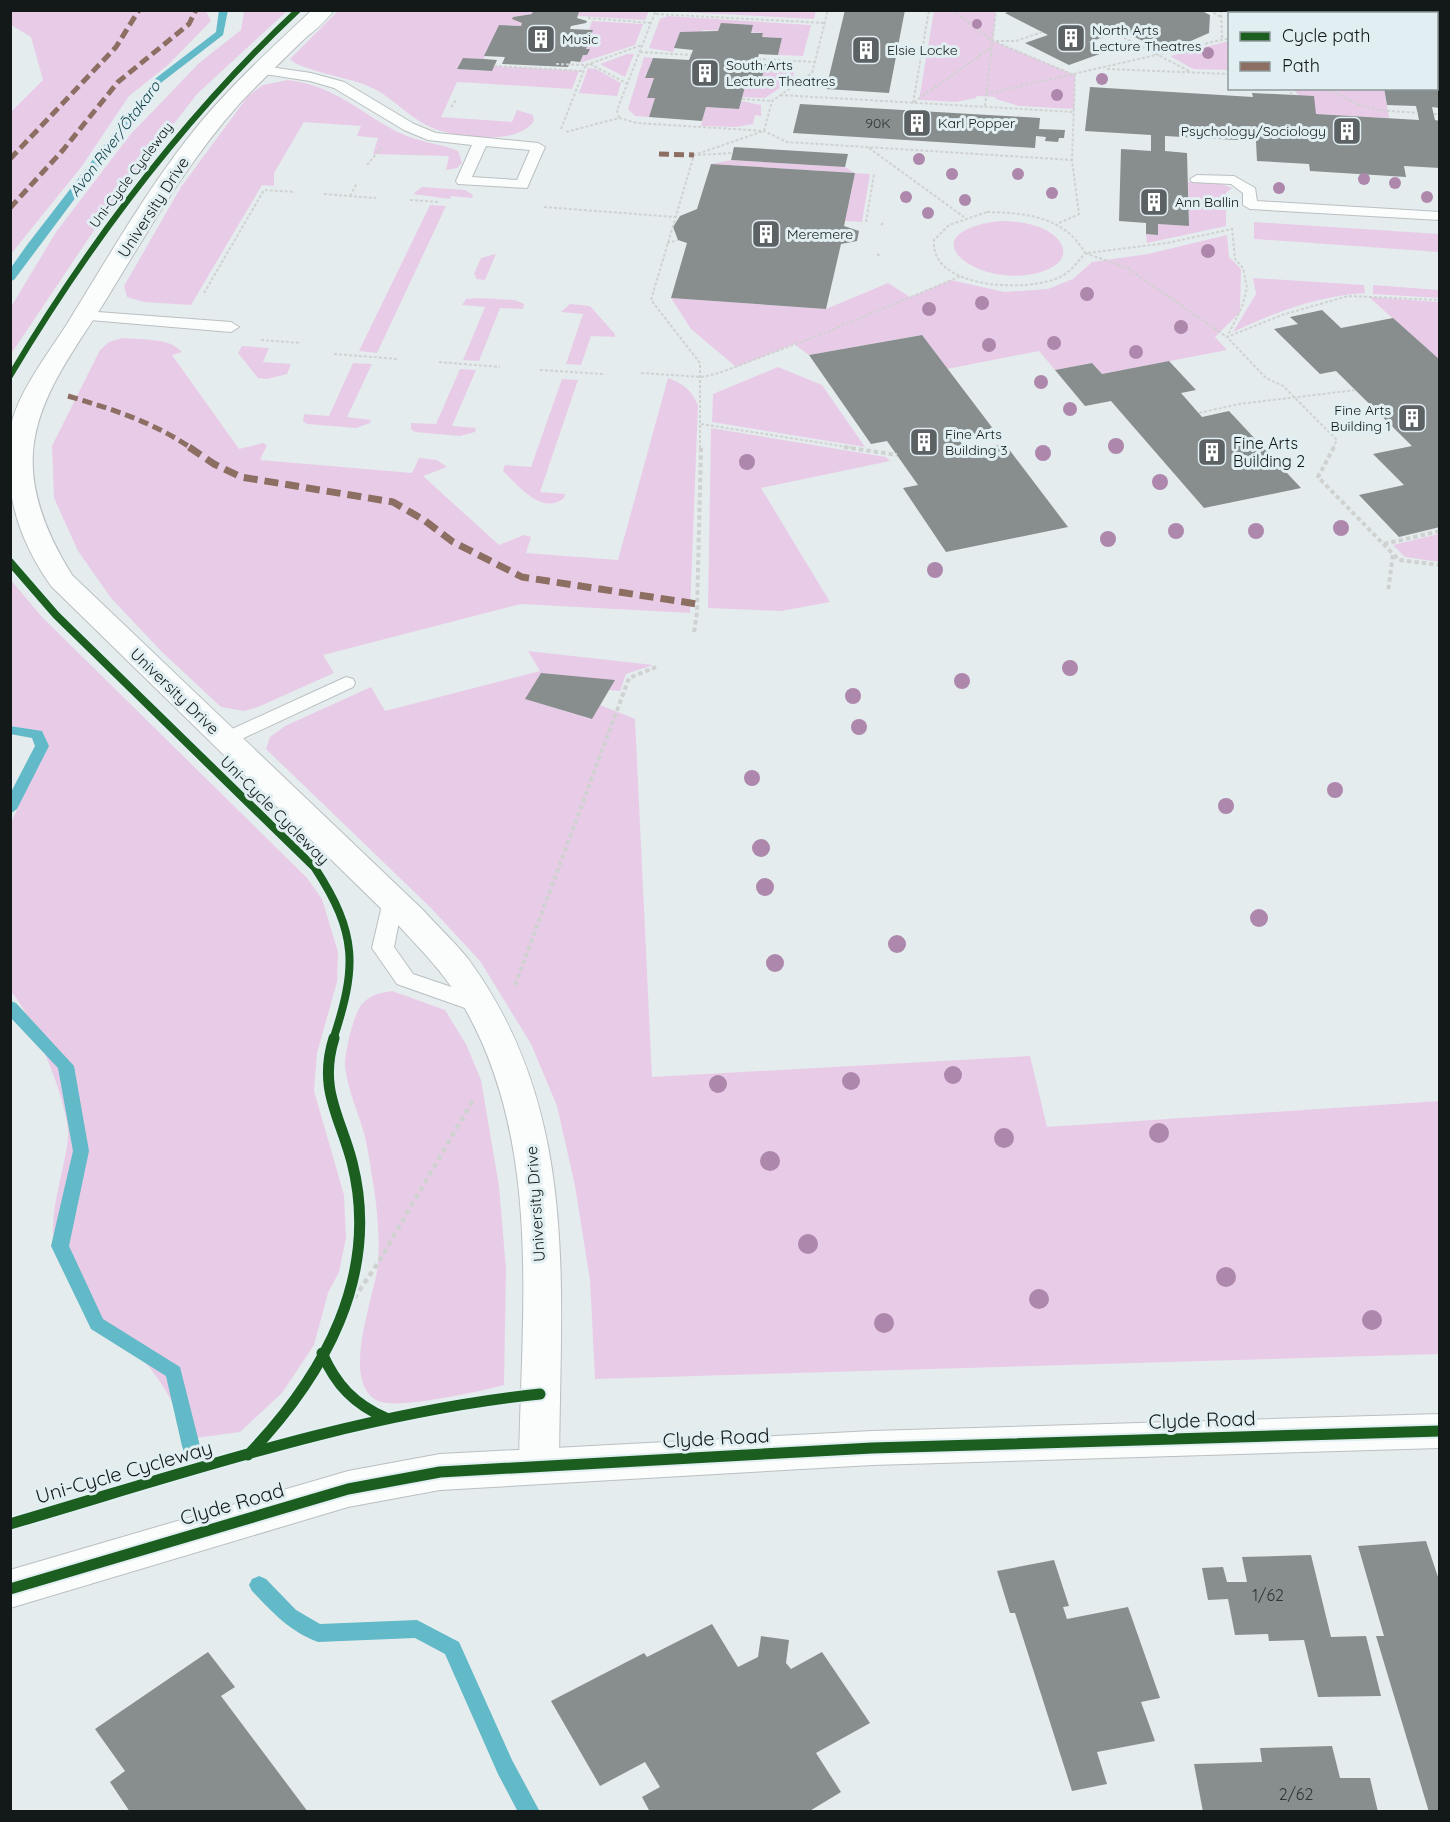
<svg xmlns="http://www.w3.org/2000/svg" width="1450" height="1822" viewBox="0 0 1450 1822" font-family="Quicksand,sans-serif">
	<rect width="100%" height="100%" fill="#e5ecee"/>
	<path fill="#e8cce7" d="M533,10l-1,4 -19,3 9,6 -1,3 -22,-1 -15,34 -21,-1 -6,11 34,2 3,-5 85,5 -7,18 -115,-7 -16,35 71,5 5,-12 16,5 1,6c-18,26 -83,17 -108,4 -21,-11 -36,-30 -58,-39 -17,-8 -69,-16 -78,-27l48,-48z
		M10,11h196l5,10 -43,44 -39,31 -47,70 -71,88v-142l32,-32 -12,-43 -20,-12z
		M244,11h43l-90,83 -86,111 -100,149v-47l45,-75 74,-97 69,-72 42,-33z
		M575,11h74l-4,9 -67,-4 1,-4z
		M663,11h153l-2,8z
		M934,11h62l-3,30 82,34 -1,34 -55,-3 -23,-7 -1,-2 -18,-1 -1,2 -20,4 -37,-2z
		M668,16l143,9 -8,31 -25,-1 4,-17 -20,-1 1,-4 -60,-3 -1,3 -22,-1 -7,20 -24,-4 11,-29z
		M592,21l51,3 -8,21 -55,18 3,-8h4l2,-6h-3l7,-19h-4z
		M1229,41v29l-36,-1 -23,-13z
		M627,54h7l-9,23 -25,-13z
		M644,57l9,1 -8,19 9,1 -7,19 8,1 -6,19 -14,-1 -7,-7z
		M588,68l8,1 25,14 -4,13 -38,-3z
		M765,69l29,2 -1,8 -28,19 -23,-1 4,-14 14,1z
		M288,80c49,6 71,33 112,53 18,9 39,10 58,18l4,12 -5,5 -11,2 3,-14 -76,-2 5,-16 -21,-2 4,-10 -57,-4 -30,51v13l-12,-1 -71,120 -47,-3 -17,-5 -3,-11 57,-99 67,-91 15,-11z
		M1293,89h91l5,29 -73,-4z
		M741,101l20,4v11l-6,-1 -2,9 -17,3 -35,-1 5,-19 33,2z
		M731,160l114,7 10,6 15,1 -8,48 -17,-1 10,-48 -144,-9z
		M1188,182l33,2 11,4 -6,5v33l-79,17 -1,-9 12,1v-11l31,2z
		M422,187l43,3 8,5 -1,3 -21,-2 -1,3 -37,-5z
		M430,205l16,1 -69,147 -18,-2z
		M1000,221c12,0 24,1 36,5 29,9 41,35 5,46 -62,19 -138,-39 -41,-51z
		M1254,222l185,12v18l-185,-13z
		M1227,235l2,22 12,12 -1,43 -25,25 12,13 -125,24 -10,-11 -37,7 -16,-19 -92,18 -26,-34 -112,20 -15,-11 -58,23 -45,-38 -20,-31 155,11 62,-26 22,14 41,-17 53,12 44,-3 25,-10 19,-17 56,-8z
		M496,254l-11,26 -8,-1 -3,-5 7,-16z
		M1253,278l111,7 1,8c-47,3 -90,19 -132,39l23,-38z
		M1373,285l66,5v8l-66,-4z
		M1369,297l70,5v58z
		M478,298l37,2 9,4 -1,5 -23,-1 -21,53 -16,-1 22,-53 -23,-2 4,-6z
		M570,304l20,2 25,28v3l-24,-1 -10,29 -15,-1 17,-50 -22,-2z
		M122,338c19,2 47,-1 60,14l-10,3 67,94 24,-6 4,2 -7,15 152,13 7,-15 18,2 10,7 -24,9 76,69 25,-10 7,2 -5,16 92,7 50,-182c15,6 23,11 30,27l-8,208 -169,-9 -198,51 11,18 -76,34 -14,4 -23,-4 -59,-55 -51,-54 -33,-47 -24,-53 -2,-52 48,-96 9,-8z
		M242,346l27,2 -6,14 28,2 -4,10 -20,5 -9,-1 -20,-25z
		M353,363l19,1 -25,53 24,3 -1,3 -14,5 -49,-4 -4,-3 1,-7 25,2z
		M778,367l44,18 43,62 -153,-25 1,-28z
		M460,369l16,1 -24,56 24,2 -1,4 -15,4 -45,-4 -4,-3v-6l25,1z
		M562,379l16,1 -38,112 25,2 -1,4c-22,18 -46,-13 -61,-27l2,-6 26,2z
		M711,428l175,29 4,4 -129,27 69,114 -49,9 -73,-3z
		M1439,534v28l-34,-5 -12,-12z
		M10,579l32,38 265,261 15,21 16,53 -1,30 -20,71 -3,38 30,104 2,43 -7,34 -11,21 -14,52 -32,48 -42,39 -52,7c-11,-29 -23,-55 -45,-79 -26,-29 -78,-70 -88,-109 -8,-36 9,-77 13,-113 3,-29 -36,-125 -57,-146v-169l36,-81 -8,-10 -28,-6z
		M528,651l125,14 -27,9 -6,17 -11,-1 -83,9 65,20 9,-14 35,14 17,358 378,-21 17,71 392,-26v253l-844,25 -5,-99 -15,-94 -18,-80 -26,-62 -51,-83 -50,-54 -164,-158 4,-12 15,-11 86,-39 14,24 155,-40z
		M392,991l53,19 21,34 15,36 18,106 7,83 -2,116c-23,6 -107,25 -126,16 -39,-19 -3,-105 0,-137 2,-28 -1,-60 -6,-87 -2,-13 -4,-27 -7,-40 -6,-23 -17,-46 -20,-70 -1,-12 9,-56 18,-64 9,-9 18,-10 29,-12z"/>
	<g fill="none" stroke-linecap="round" stroke-linejoin="round">
		<path fill="#62b9c8" fill-rule="evenodd" d="M219,10h9l-5,25 -61,47 -148,198 -4,1v-12l17,-24 129,-167 60,-46z
			M10,726l32,5 7,15 -32,63 -7,5v-20l25,-48 -3,-8 -22,-4z
			M10,1001l6,2 58,63 15,85 -20,95 34,73 77,48 20,79 -2,6 -7,2 -7,-2 -2,-6 -16,-70 -75,-47 -40,-83 22,-95 -15,-83 -48,-51z
			M259,1576l7,3 30,31 24,14 97,-4 42,22 53,118 28,52h-22l-20,-38 -53,-120 -30,-16 -97,4c-28,-10 -46,-30 -66,-51l-3,-6 3,-6z"/>
	</g>
	<path fill="#888d8e" d="M533,10l46,2 -2,6 10,3 -1,2 -15,3 -1,3 23,1 -7,19h4l-3,6h-4l-3,7 -9,-1 -3,6 -66,-3 3,-7 -21,-1 15,-31 22,1 1,-3 -10,-4 1,-2 19,-3z
		M845,10h60l-16,83 -63,-4z
		M1013,10h187l10,5 -1,18 -25,11 -41,-3 -21,-10 -33,11 19,9 -39,14 -44,-22 23,-8 -43,-22z
		M721,23l32,2 -2,8h12l-1,4 20,1 -4,17 -19,-1 -3,10h10l-6,20 -14,-1 -7,26 -33,-2 -4,14 -53,-4 6,-19h-8l7,-20h-9l8,-20 36,2 4,-10 -19,-2 6,-16 38,-1z
		M1437,42l3,66 -8,-1 3,13 5,1v47l-36,-2 2,11 -96,-6 -1,-7 -52,-3 -1,-20 -91,-5v15l22,2 2,73 -31,-2v11l-12,-1v-11l-27,-2 2,-72 30,2v-16l-66,-4 5,-44 163,10 -1,-4 62,3 2,18 103,6 -3,-14 -29,-1 -3,-17h52z
		M463,58l21,1 13,1 -5,11 -35,-2z
		M800,104l240,14 -1,11 26,1 -1,8h-5l-1,4 -13,-1 1,-4 -10,-1 -1,12 -242,-15z
		M734,147l114,7 -3,13 -114,-7z
		M711,164l144,9 -11,53 15,5 -2,10 -16,3 -15,65 -155,-11 16,-55 -9,-3 -5,-13 7,-11 17,-7z
		M1322,310l19,18 52,-10 47,42v167l-41,10 -40,-42 45,-10 -31,-31 39,-8 -76,-75 -16,3 -46,-45 24,-5 -8,-7z
		M922,335l72,95 -37,7 10,14 38,-7 63,83 -122,25 -43,-64 15,-3 -31,-44 -16,3 -62,-89z
		M1169,361l27,29 -15,3 21,24 27,-6 72,77 -97,20 -93,-107 -26,5 -30,-36 37,-7 10,11z
		M541,673l74,7 -23,39 -67,-20z
		M1426,1541l14,42v229h-11l-53,-176h8l-26,-90z
		M1311,1555l20,82 35,-1 15,60 -63,1 -14,-57 -35,1 -1,-7 -33,1 -7,-36 -20,1 -6,-32 21,-1 4,15h20l-5,-25z
		M1054,1560l15,46 -6,1 4,12 61,-12 32,91 -19,4 14,39 -58,11 10,32 -35,7 -57,-178h-5l-13,-42z
		M712,1624l26,43 20,-10 3,-21 28,4 -3,23 5,6 31,-17 48,71 -54,30 25,39 -33,20h-158l-8,-15 18,-10 -15,-25 -45,24 -49,-85 93,-48 3,4z
		M208,1652l27,35 -14,9 87,116h-178l-20,-30 15,-11 -30,-42z
		M1332,1746l8,32h30l8,34h-175l-9,-48 68,-2 -2,-14z"/>
	<g fill="none" stroke-linecap="round" stroke-linejoin="round">
		<g stroke="#babfc1" stroke-width="2">
			<path id="lane" d="M263,66l48,7 33,9 70,42 22,9 102,10 7,4 -18,41 -69,-4 -2,-3 16,-36 -44,-5 -24,-10 -70,-42 -24,-7 -52,-8v-6zM486,146l44,4 -13,30 -45,-3z
				M1197,175l37,1 21,12 2,13 183,11v8l-190,-11 -7,-4v-12l-12,-9 -39,-2 -2,-3z
				M84,311l147,11 8,5 -8,5 -153,-13 -2,-3 2,-3z
				M346,677l7,2 2,4 -2,4 -120,56h-14l-3,-4 3,-4z
				M393,894l7,2 3,5 -9,46 19,27 74,25 3,6 -3,6 -8,2 -82,-29 -25,-36 11,-47 3,-5z"/>
		</g>
		<g stroke="#babfc1" stroke-width="2">
			<path id="street" d="M312,10h22c-9,13 -22,22 -33,32 -20,20 -41,40 -61,61 -53,59 -92,128 -133,195 -28,46 -70,97 -74,154 -3,44 16,86 39,123l351,335c15,17 32,32 46,50 112,154 91,327 90,506l-6,12 -14,6 -14,-6 -6,-12c2,-156 25,-326 -59,-466 -17,-28 -39,-50 -61,-74l-348,-340c-34,-49 -47,-94 -41,-154 4,-35 38,-78 57,-108 42,-68 82,-139 133,-201 34,-41 73,-76 112,-113z"/>
		</g>
		<g stroke="#babfc1" stroke-width="2">
			<path id="secondary" d="M1440,1414v34l-568,17 -432,25 -92,17 -338,101v-38l338,-99 92,-17 432,-23z"/>
		</g>
		<path stroke="#d0d2d2" stroke-width="2" stroke-dasharray="3 2" stroke-linecap="butt" d="M952,10l41,31 81,34
			M1209,10l12,7
			M1221,10l1,29
			M1281,10v4
			M656,14l169,9
			M588,18l64,5
			M1436,28h4
			M1436,31l4,2
			M1115,33l74,38
			M996,41h20l26,-9
			M640,52l51,3
			M758,59l57,3
			M556,64l30,1 56,-20
			M590,64l38,20
			M494,66l89,5
			M1107,69l123,5
			M1288,88l4,7
			M1321,88c16,3 25,12 39,17 18,7 39,6 58,8
			M986,94l244,-56
			M780,95l294,17
			M742,99l30,2
			M914,102l78,-55
			M913,103l16,-93
			M985,106l11,-96
			M451,107l5,-7
			M1434,114h6
			M619,118l18,5 127,8 23,11 285,18
			M561,129l25,-64
			M764,131l8,-30 40,-28 16,-63
			M566,132l53,-14 -2,-8 39,-100
			M869,148l95,69
			M698,155l35,-2
			M367,165l15,-18
			M324,194l52,4
			M350,196l7,-13
			M410,200l29,2
			M544,207l131,10
			M987,212c39,1 77,4 98,41 -7,9 -13,17 -23,23 -30,17 -133,14 -128,-36l15,-15z
			M866,222l8,-48
			M1059,223l20,-9 -7,-54 3,-85
			M881,225l3,-3
			M1232,228l3,31 8,9 4,20 -5,19 -15,30 39,41 17,8 54,54 -4,8
			M667,243l11,-3
			M1085,253l42,15 100,69 55,-22 66,-19 92,4
			M1088,253l79,-10 65,-14
			M877,254l3,2
			M204,293l60,-103 31,2
			M261,340l40,3
			M334,354l64,5
			M439,362l61,5
			M540,370l63,4
			M641,373l61,4 17,-4 103,-39 139,-58
			M701,424l153,24
			M700,448v-85l-49,-63 43,-145 70,-24"/>
		<path stroke="#d0d2d2" stroke-width="4" stroke-dasharray="4.5 3" stroke-linecap="butt" d="M844,447l53,8
			M1334,447l-16,30 75,77 -5,38
			M1384,544l56,-13
			M1394,555l5,5 41,5
			M694,632l3,-20 4,-165
			M515,985l114,-307 27,-11"/>
		<path stroke="#d0d2d2" stroke-width="4.5" stroke-dasharray="5 4" stroke-linecap="butt" d="M344,1313l34,-50 95,-163"/>
		<use href="#lane" fill="#fbfcfc" fill-rule="evenodd"/>
		<use href="#street" fill="#fbfcfc" fill-rule="evenodd"/>
		<use href="#secondary" fill="#fbfcfc" fill-rule="evenodd"/>
		<path stroke="#d0d2d2" stroke-width="2" stroke-dasharray="3 2" stroke-linecap="butt" d="M1199,413l40,-9 117,-14"/>
		<path stroke="#8d6e63" stroke-width="5" stroke-dasharray="10 5" stroke-linecap="butt" d="M659,154l35,1
			M10,159l106,-112 23,-37
			M10,208l53,-58 55,-68 71,-58 7,-14
			M68,396c44,13 85,26 123,52"/>
		<path stroke="#8d6e63" stroke-width="7" stroke-dasharray="14 7" stroke-linecap="butt" d="M189,447l25,17 27,13 152,25 31,18 29,22 69,35 175,27"/>
		<g stroke="#e1eff2" stroke-width="8">
			<path id="cycleway-far2" d="M10,376c81,-136 173,-258 288,-366"/>
		</g>
		<g stroke="#e1eff2" stroke-width="12">
			<path id="cycleway-far1" d="M10,562l46,53 259,253c43,66 42,99 18,172"/>
		</g>
		<g stroke="#e1eff2" stroke-width="15">
			<path id="cycleway" d="M322,1353c14,32 32,51 64,65
				M248,1455c76,-79 133,-180 104,-293 -12,-46 -34,-73 -18,-124
				M10,1524c174,-51 349,-111 530,-130
				M10,1589l338,-100 92,-17 432,-24 568,-17"/>
		</g>
		<use href="#cycleway-far2" stroke="#1b5e20" stroke-width="6"/>
		<use href="#cycleway-far1" stroke="#1b5e20" stroke-width="8"/>
		<use href="#cycleway" stroke="#1b5e20" stroke-width="11"/>
	</g>
	<g fill="#ad87ac">
		<circle cx="977" cy="24" r="5"/>
		<circle cx="1208" cy="53" r="6"/>
		<circle cx="1102" cy="79" r="6"/>
		<circle cx="1057" cy="95" r="6"/>
		<circle cx="919" cy="159" r="6"/>
		<circle cx="952" cy="174" r="6"/>
		<circle cx="1018" cy="174" r="6"/>
		<circle cx="1364" cy="179" r="6"/>
		<circle cx="1395" cy="183" r="6"/>
		<circle cx="1279" cy="188" r="6"/>
		<circle cx="1052" cy="193" r="6"/>
		<circle cx="906" cy="197" r="6"/>
		<circle cx="1427" cy="197" r="6"/>
		<circle cx="965" cy="200" r="6"/>
		<circle cx="928" cy="213" r="6"/>
		<circle cx="1208" cy="251" r="7"/>
		<circle cx="1087" cy="294" r="7"/>
		<circle cx="982" cy="303" r="7"/>
		<circle cx="929" cy="309" r="7"/>
		<circle cx="1181" cy="327" r="7"/>
		<circle cx="1054" cy="343" r="7"/>
		<circle cx="989" cy="345" r="7"/>
		<circle cx="1136" cy="352" r="7"/>
		<circle cx="1041" cy="382" r="7"/>
		<circle cx="1070" cy="409" r="7"/>
		<circle cx="1116" cy="446" r="8"/>
		<circle cx="1043" cy="453" r="8"/>
		<circle cx="747" cy="462" r="8"/>
		<circle cx="1160" cy="482" r="8"/>
		<circle cx="1341" cy="528" r="8"/>
		<circle cx="1176" cy="531" r="8"/>
		<circle cx="1256" cy="531" r="8"/>
		<circle cx="1108" cy="539" r="8"/>
		<circle cx="935" cy="570" r="8"/>
		<circle cx="1070" cy="668" r="8"/>
		<circle cx="962" cy="681" r="8"/>
		<circle cx="853" cy="696" r="8"/>
		<circle cx="859" cy="727" r="8"/>
		<circle cx="752" cy="778" r="8"/>
		<circle cx="1335" cy="790" r="8"/>
		<circle cx="1226" cy="806" r="8"/>
		<circle cx="761" cy="848" r="9"/>
		<circle cx="765" cy="887" r="9"/>
		<circle cx="1259" cy="918" r="9"/>
		<circle cx="897" cy="944" r="9"/>
		<circle cx="775" cy="963" r="9"/>
		<circle cx="953" cy="1075" r="9"/>
		<circle cx="851" cy="1081" r="9"/>
		<circle cx="718" cy="1084" r="9"/>
		<circle cx="1159" cy="1133" r="10"/>
		<circle cx="1004" cy="1138" r="10"/>
		<circle cx="770" cy="1161" r="10"/>
		<circle cx="808" cy="1244" r="10"/>
		<circle cx="1226" cy="1277" r="10"/>
		<circle cx="1039" cy="1299" r="10"/>
		<circle cx="1372" cy="1320" r="10"/>
		<circle cx="884" cy="1323" r="10"/>
	</g>
	<defs>
		<g id="building-square" transform="scale(1.5)"><rect x="-9" y="-9" width="18" height="18" rx="4" fill="#5c6264" stroke="#e1eff2"/><path d="M-4-6H4V6H1V3H-1V6H-4ZM-2.5-4.3h1.7v1.8h-1.7ZM.8-4.3h1.7v1.8H.8ZM-2.5-1h1.7V.8h-1.7ZM.8-1h1.7V.8H.8Z" fill="#fff"/></g>
	</defs>
	<g fill-rule="evenodd">
		<use href="#building-square" x="1071" y="38"/>
		<use href="#building-square" x="541" y="39"/>
		<use href="#building-square" x="866" y="50"/>
		<use href="#building-square" x="705" y="73"/>
		<use href="#building-square" x="917" y="123"/>
		<use href="#building-square" x="1347" y="131"/>
		<use href="#building-square" x="1154" y="202"/>
		<use href="#building-square" x="766" y="234"/>
		<use href="#building-square" x="1412" y="418"/>
		<use href="#building-square" x="924" y="442"/>
		<use href="#building-square" x="1212" y="452"/>
	</g>
	<g text-anchor="middle" stroke-width="6" stroke-linejoin="round" paint-order="stroke">
		<g font-size="14" fill="#131819" stroke="#e1eff2" text-anchor="start">
			<text x="1092" y="35">North Arts<tspan x="1092" dy="16">Lecture Theatres</tspan></text>
			<text x="562" y="44">Music</text>
			<text x="887" y="55">Elsie Locke</text>
			<text x="726" y="70">South Arts<tspan x="726" dy="16">Lecture Theatres</tspan></text>
			<text x="938" y="128">Karl Popper</text>
			<text x="1326" y="136" text-anchor="end">Psychology/Sociology</text>
			<text x="1175" y="207">Ann Ballin</text>
			<text x="787" y="239">Meremere</text>
			<text x="1391" y="415" text-anchor="end">Fine Arts<tspan x="1391" dy="16">Building 1</tspan></text>
			<text x="945" y="439">Fine Arts<tspan x="945" dy="16">Building 3</tspan></text>
		</g>
		<g font-size="14" fill="#303536">
			<text x="878" y="128">90K</text>
		</g>
		<g font-size="14" fill="#131819" stroke="#e1eff2">
			<text transform="translate(131 175) rotate(-53)" y="5">Uni-Cycle Cycleway</text>
		</g>
		<g font-size="15" font-style="italic" fill="#0e414a" stroke="#e1eff2">
			<text transform="translate(115 139) rotate(-53)" y="5">Avon River/Ōtakaro</text>
		</g>
		<g font-size="16" fill="#131819" stroke="#e1eff2">
			<text transform="translate(153 207) rotate(-57)" y="6">University Drive</text>
			<text transform="translate(175 691) rotate(44)" y="6">University Drive</text>
			<text transform="translate(275 810) rotate(45)" y="6">Uni-Cycle Cycleway</text>
			<text transform="translate(535 1204) rotate(-94)" y="6">University Drive</text>
		</g>
		<g font-size="16" fill="#131819" stroke="#e1eff2" text-anchor="start">
			<text x="1233" y="449">Fine Arts<tspan x="1233" dy="18">Building 2</tspan></text>
		</g>
		<g font-size="16" fill="#303536">
			<text x="1268" y="1601">1/62</text>
			<text x="1296" y="1800">2/62</text>
		</g>
		<g font-size="20" fill="#131819" stroke="#e1eff2">
			<text transform="translate(1202 1420) rotate(-2)" y="7">Clyde Road</text>
			<text transform="translate(716 1438) rotate(-3)" y="7">Clyde Road</text>
			<text transform="translate(124 1472) rotate(-16)" y="7">Uni-Cycle Cycleway</text>
			<text transform="translate(232 1504) rotate(-16)" y="7">Clyde Road</text>
		</g>
	</g>
	<rect width="1450" height="1822" fill="none" stroke="#131819" stroke-width="24"/>
	<rect x="1228" y="12" width="210" height="78" fill="#e1eff2" stroke="#8f999b" stroke-width="1.5"/>
	<rect x="1240" y="32" width="30" height="9" fill="#1b5e20" stroke="#8f999b" stroke-width="1.5"/>
	<text x="1282" y="42" font-size="18" fill="#131819">Cycle path</text>
	<rect x="1240" y="62" width="30" height="9" fill="#8d6e63" stroke="#8f999b" stroke-width="1.5"/>
	<text x="1282" y="72" font-size="18" fill="#131819">Path</text>
</svg>
